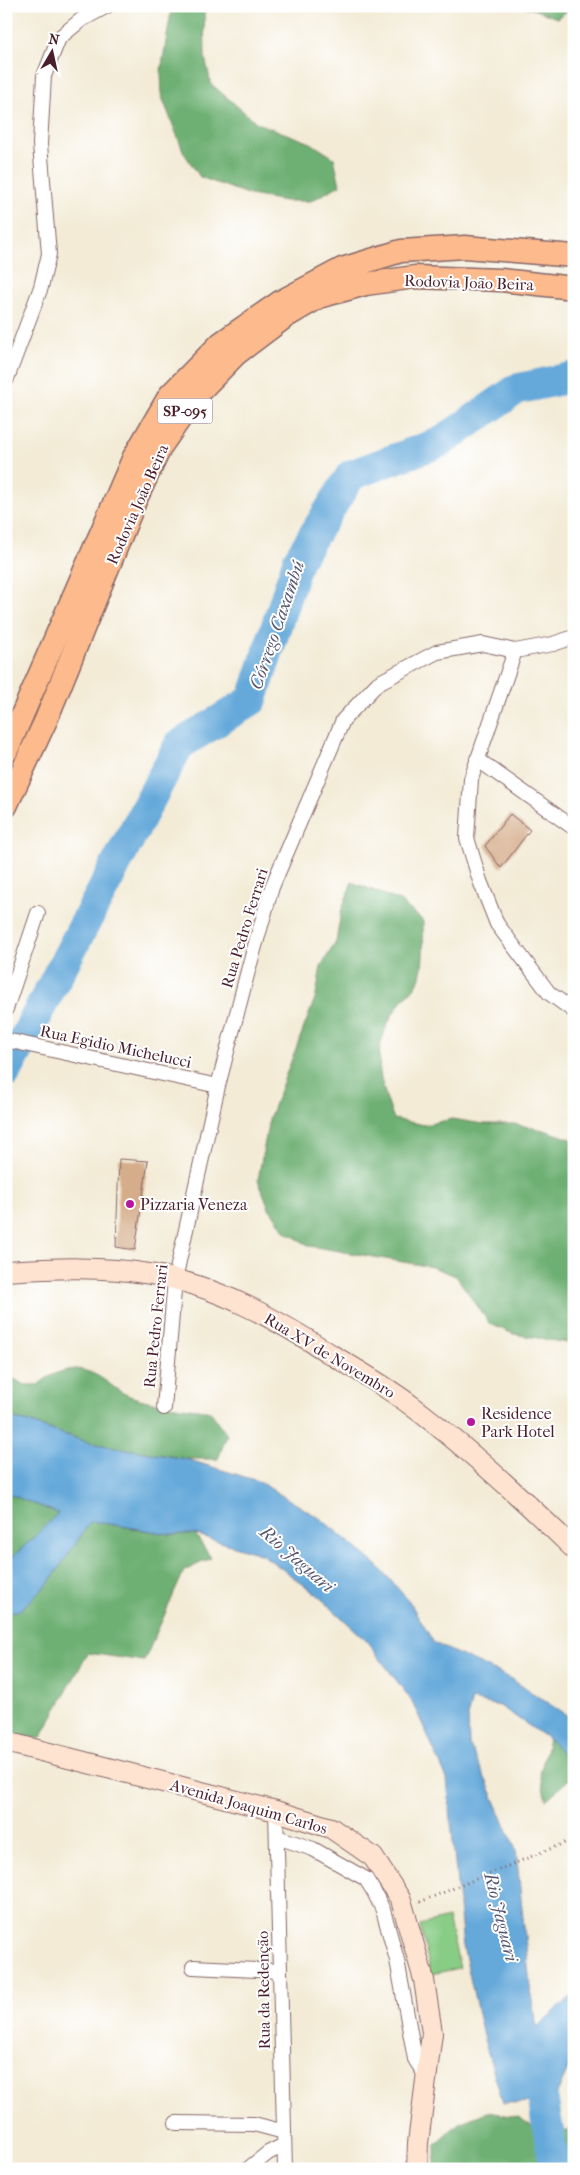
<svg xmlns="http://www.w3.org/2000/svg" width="580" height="2175" viewBox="0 0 580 2175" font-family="'IM FELL French Canon',serif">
	<rect width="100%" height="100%" fill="#fff"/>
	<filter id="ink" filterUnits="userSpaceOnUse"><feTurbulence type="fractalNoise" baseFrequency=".02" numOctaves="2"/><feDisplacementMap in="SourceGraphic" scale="10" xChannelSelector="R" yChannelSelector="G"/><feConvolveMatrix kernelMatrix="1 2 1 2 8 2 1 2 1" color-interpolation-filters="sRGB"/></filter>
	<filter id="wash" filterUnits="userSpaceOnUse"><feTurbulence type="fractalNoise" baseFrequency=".0096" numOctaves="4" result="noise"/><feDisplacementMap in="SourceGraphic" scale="20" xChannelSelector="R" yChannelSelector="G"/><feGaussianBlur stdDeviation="1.12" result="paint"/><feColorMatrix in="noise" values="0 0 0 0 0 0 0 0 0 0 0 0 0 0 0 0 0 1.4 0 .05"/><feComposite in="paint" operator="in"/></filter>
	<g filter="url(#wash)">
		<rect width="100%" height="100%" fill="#f3ebd6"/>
		<path fill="#88cc86" stroke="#697658" d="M448,1918l12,50 -29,6 -11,-49z"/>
		<path fill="#6eb073" stroke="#5c684f" d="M172,6h32l1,51 6,27 46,39 54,20 23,15 6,27 -29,16h-26l-35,-6 -50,-18 -16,-24 -22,-56 -1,-26z
			M518,6h56l-17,12 -24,-9z
			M352,882l48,19 23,20c0,16 2,47 -5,61 -4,9 -15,16 -20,24 -28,42 -21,69 -4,113l31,6 27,-6 31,5h31l30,6 30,10v204l-60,-10 -24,-10 -34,-48 -24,-9 -122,-21 -24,-14 -17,-24 -11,-28 11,-61 47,-123 5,-30 15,-24 5,-30z
			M77,1369c28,4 35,23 59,29 24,7 50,9 74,13l17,24 -9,24h-32l-96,-16 -64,-22 -20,-3v-44l18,11h14c13,-11 23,-15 39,-16z
			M6,1493l62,24 100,17h27l16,24 -27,13 -40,90 -56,-8 -48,86 -34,-6z
			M555,1716l19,7v57h-6l-22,20 -6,-26z
			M487,2112l31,5 23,15 27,-1 6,-15v53h-139v-24l24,-22z"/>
		<path fill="#65a9da" stroke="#586482" d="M6,1418l19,3 65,22 96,16 72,22 63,38 56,46 32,36 25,42 74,34 66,43v50l-20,-27 -54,-37 -28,-6 -4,14 1,30 18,38 29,68 15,145 6,32 37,-33v62l-21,46 -50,1 -20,-67 -20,-90 -16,-167 -35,-78 -47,-62 -50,-46 -52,-38 -68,-21h-27l-77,-13 -43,63 -28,26 -14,3v-51l25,-22 27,-27 -52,-20z"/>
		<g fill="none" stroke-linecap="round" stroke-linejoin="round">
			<path stroke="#65a9da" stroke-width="31" d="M6,1073l173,-328 73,-45 46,-140 53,-85 90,-33 76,-53 57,-12
				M536,2059l19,110"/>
		</g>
		<g id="blocks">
			<path fill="#d5ad8b" d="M510,814l20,16 -29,38 -16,-22z
				M119,1159l29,2 -13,89 -19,-3z"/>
		</g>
	</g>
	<g filter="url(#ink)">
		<use href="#blocks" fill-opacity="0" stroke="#856667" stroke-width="1"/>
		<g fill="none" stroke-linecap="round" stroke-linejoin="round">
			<g stroke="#856667" stroke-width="16">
				<path id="street" d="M6,381l35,-94 8,-33 -9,-110 4,-68 15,-38 22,-18 26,-14
					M515,651l-44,128 -4,59 13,43 17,43 52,69 25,18
					M477,759l97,69
					M6,1009l32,-96
					M6,1040l212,46
					M164,1408l11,-129 43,-193 31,-119 23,-80 71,-167 35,-37 59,-31 46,-8 32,7 38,-7 21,-7
					M276,1811l9,358
					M277,1837l36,12 53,30 8,13 9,18 14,50 18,99 12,19
					M193,1967l86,4
					M176,2123l78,1 30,8
					M248,2169l20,-16 16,-8"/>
			</g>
			<g stroke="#856667" stroke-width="22">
				<path id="secondary" d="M6,1271c47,-3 97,-5 144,3 66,11 126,45 182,81 27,16 55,32 80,51 57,43 110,92 162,143
					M6,1742l270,69 55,17 42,29 28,43 23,80 8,53 -14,110 -1,26"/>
			</g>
			<g stroke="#856667" stroke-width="25">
				<path id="primary" d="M6,752l128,-295 36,-62 51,-52 59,-41 62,-33 59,-18 64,-4 109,9
					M6,806l40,-86 89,-219 26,-55 36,-52 39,-40 49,-37 34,-20 47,-13 49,-7 86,3 73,8"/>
			</g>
			<path stroke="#856667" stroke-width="3" stroke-dasharray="1 4" stroke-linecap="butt" d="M420,1902l154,-63"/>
			<use href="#street" stroke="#fff" stroke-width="14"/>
			<use href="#secondary" stroke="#fee3d1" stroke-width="20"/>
			<use href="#primary" stroke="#fcba8d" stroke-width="22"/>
		</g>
	</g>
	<g fill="#b5179e" stroke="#fff" stroke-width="2">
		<circle cx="130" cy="1204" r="5"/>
		<circle cx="471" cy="1422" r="5"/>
	</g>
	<g text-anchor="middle" stroke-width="4" stroke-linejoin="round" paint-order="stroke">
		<rect fill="#fff" stroke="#80626b" stroke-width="1" x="157.5" y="398.5" width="55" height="25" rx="4"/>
		<g font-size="15" font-weight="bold" fill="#4a1f2b">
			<text x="185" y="416">SP-095</text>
		</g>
		<g font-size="16" fill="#4a1f2b" stroke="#fff">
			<text transform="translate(469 282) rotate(2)" y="6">Rodovia João Beira</text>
			<text transform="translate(137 504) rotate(-66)" y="6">Rodovia João Beira</text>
			<text transform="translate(244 928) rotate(-73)" y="6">Rua Pedro Ferrari</text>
			<text transform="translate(116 1046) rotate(12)" y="6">Rua Egidio Michelucci</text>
			<text transform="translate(155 1326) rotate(-84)" y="6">Rua Pedro Ferrari</text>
			<text transform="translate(330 1355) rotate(31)" y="6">Rua XV de Novembro</text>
			<text transform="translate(249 1806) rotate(16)" y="6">Avenida Joaquim Carlos</text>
			<text transform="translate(263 1990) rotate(-91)" y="6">Rua da Redenção</text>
		</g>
		<g font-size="16" fill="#4a1f2b" stroke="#fff" text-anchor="start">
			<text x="140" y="1210">Pizzaria Veneza</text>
			<text x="481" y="1419">Residence<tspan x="481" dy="18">Park Hotel</tspan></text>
		</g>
		<g font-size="18" font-style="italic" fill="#555671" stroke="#fff">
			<text transform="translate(277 625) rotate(-71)" y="6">Córrego Caxambú</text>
			<text transform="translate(297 1559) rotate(41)" y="6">Rio Jaguari</text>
			<text transform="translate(501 1917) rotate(76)" y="6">Rio Jaguari</text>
		</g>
	</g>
	<rect width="580" height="2175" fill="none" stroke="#fff" stroke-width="25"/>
	<g transform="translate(52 52) rotate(9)" stroke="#ffffff" stroke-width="4" paint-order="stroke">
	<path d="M0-4L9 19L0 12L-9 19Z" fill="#4a1f2b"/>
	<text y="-8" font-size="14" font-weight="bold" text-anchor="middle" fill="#4a1f2b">N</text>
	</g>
</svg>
